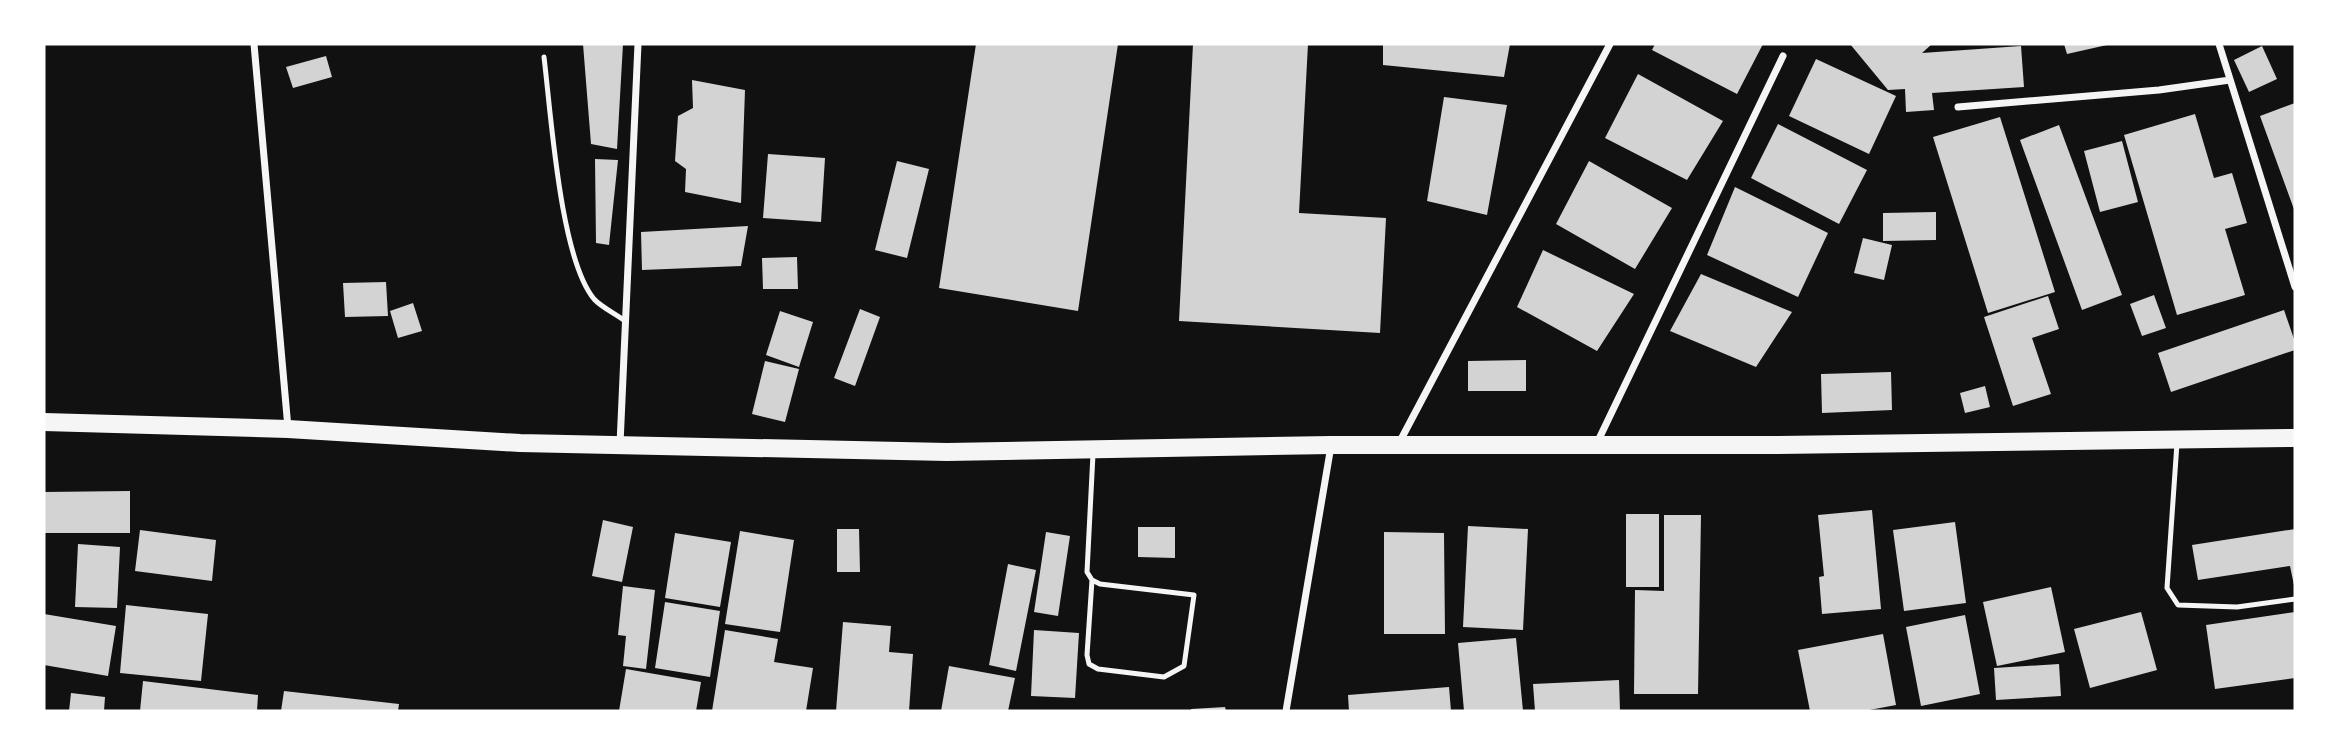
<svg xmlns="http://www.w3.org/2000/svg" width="2339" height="755" viewBox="0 0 2339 755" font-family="'Sofia Sans Condensed',sans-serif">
	<rect width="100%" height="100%" fill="#111"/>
	<path fill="#d3d3d3" d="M583,44h40l-6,105 -26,-5z
		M976,44h142l-40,267 -139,-23z
		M1193,44h115l-9,169 87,5 -6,115 -201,-12z
		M1383,44h127l-6,33 -121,-12z
		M1655,44h108l-26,50 -85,-44z
		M1850,44h82l-10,9 99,-7 3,41 -92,6 2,17 -28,2 -1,-23 -17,1z
		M2064,44h43v1l-40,9z
		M2262,46l15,33 -28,13 -15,-32z
		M326,56l6,21 -39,11 -7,-21z
		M1816,59l80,37 -27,58 -80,-38z
		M1638,74l85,47 -36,59 -82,-42z
		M692,80l53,10 -4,113 -56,-11 1,-23 -11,-8 3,-45 15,-8z
		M1444,97l63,8 -20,110 -60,-14z
		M2295,103v109l-35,-96z
		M2195,114l19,64 18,-5 15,50 -22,6 20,66 -68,20 -53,-180z
		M2000,117l55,175 -67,21 -55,-176z
		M1778,124l89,46 -28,54 -88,-46z
		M2059,125l63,170 -40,15 -62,-170z
		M2122,141l16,61 -38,10 -16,-61z
		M768,154l57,4 -4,64 -58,-4z
		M595,159l23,1 -9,85 -13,-2z
		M897,161l32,8 -22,89 -32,-8z
		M1589,161l83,47 -37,61 -79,-45z
		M1735,187l93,46 -30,64 -91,-42z
		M1936,212v28l-53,1v-28z
		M748,226l-7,40 -99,4 -1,-38z
		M1863,238l29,7 -8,35 -30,-7z
		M1543,250l91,44 -37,57 -80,-44z
		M797,257l1,32h-35l-1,-31z
		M1701,274l91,38 -36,55 -86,-36z
		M386,282l2,34 -43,1 -2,-34z
		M2154,295l12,33 -24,8 -12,-32z
		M2048,296l11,33 -27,9 19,56 -38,12 -29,-89z
		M413,303l9,28 -24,7 -8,-27z
		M860,309l20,8 -25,69 -21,-8z
		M2284,310l11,32v8l-124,42 -13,-39z
		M780,311l33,11 -14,45 -33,-12z
		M1526,360v31h-58v-30z
		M765,361l34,8 -14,53 -33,-8z
		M1891,372l1,38 -70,3 -1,-39z
		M1985,386l5,21 -25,6 -5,-20z
		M130,491v42h-86v-41z
		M1872,510l9,99 -59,5 -3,-37 5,-1 -6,-61z
		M1626,514h33v73h-33z
		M1664,515h37l-3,179h-64l1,-104 29,1z
		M603,520l30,7 -11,55 -30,-6z
		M1955,522l11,81 -62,8 -11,-81z
		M1468,526l60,3 -5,101 -60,-3z
		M1138,527h37v31l-37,-1z
		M837,529h22l1,43h-23z
		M2295,529v61l-5,-24 -92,14 -6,-35z
		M140,530l76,10 -4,41 -77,-10z
		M740,531l54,9 -14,92 -55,-8z
		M1046,532l24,4 -12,80 -24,-4z
		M1384,532l60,1 1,101h-61z
		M675,533l56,9 -11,65 -55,-9z
		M78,544l42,3 -3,61 -42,-1z
		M1008,564l28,6 -20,101 -27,-6z
		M623,586l32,4 -9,79 -23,-3 3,-30 -8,-1z
		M2051,587l14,65 -68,14 -14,-64z
		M665,602l55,9 -10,66 -55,-9z
		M126,605l82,9 -7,67 -81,-8z
		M2141,612l16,58 -67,18 -16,-59z
		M2295,612v66l-80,11 -9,-64z
		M44,614l72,12 -8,50 -64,-11z
		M1965,615l15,79 -59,12 -15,-79z
		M843,622l48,4 -2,26 24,2 -4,57h-73z
		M725,630l53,9 -4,23 39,6 -7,43h-94z
		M1034,630l45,3 -4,65 -44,-2z
		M1883,634l13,71 -32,6h-54l-12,-61z
		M1516,638l7,73h-59l-6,-68z
		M2059,664l2,32 -65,4 -2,-32z
		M949,666l66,12 -7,33h-67z
		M626,669l75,13 -5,29h-77z
		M1619,680l1,31h-85l-2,-27z
		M143,681l115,14 -1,16h-117z
		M1449,687l2,24h-102l-1,-16z
		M284,691l115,13 -1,7h-117z
		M71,693l34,4 -1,14h-35z
		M1225,707l1,4h-35v-2z"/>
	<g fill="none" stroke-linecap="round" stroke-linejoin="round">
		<path stroke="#f5f5f5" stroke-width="5" d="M544,57c7,57 16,201 50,242 7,8 22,15 31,22
			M2177,443l-10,145 11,17 59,2 58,-8
			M1092,580l8,4 94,11 -10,71 -20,11 -66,-8 -9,-5 -2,-9 5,-75 -5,-8 6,-118"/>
		<path stroke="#f5f5f5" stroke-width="7" d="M254,44l34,384
			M2219,44l76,243
			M1958,107l201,-17 71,-10
			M620,444l18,-400
			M1398,445l212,-401
			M1596,445l187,-389
			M1286,711l45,-265"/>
		<path stroke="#f5f5f5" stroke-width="18" d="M44,422l244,7 232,14 427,9 384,-7h441l523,-7"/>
	</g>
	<rect width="2339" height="755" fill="none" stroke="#ffffff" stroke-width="91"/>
</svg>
